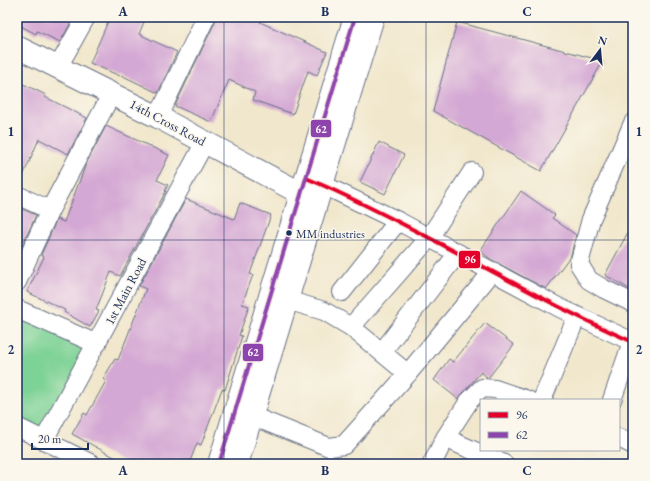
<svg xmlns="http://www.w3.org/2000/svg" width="650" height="481" viewBox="0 0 650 481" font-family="'EB Garamond',serif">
	<rect width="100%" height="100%" fill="#fbf7ec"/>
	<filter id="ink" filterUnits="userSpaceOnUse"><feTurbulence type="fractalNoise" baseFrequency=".025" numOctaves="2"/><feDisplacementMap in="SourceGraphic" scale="8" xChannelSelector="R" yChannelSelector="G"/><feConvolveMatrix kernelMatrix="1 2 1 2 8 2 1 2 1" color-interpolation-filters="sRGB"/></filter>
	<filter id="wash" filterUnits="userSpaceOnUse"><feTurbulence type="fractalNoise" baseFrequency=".012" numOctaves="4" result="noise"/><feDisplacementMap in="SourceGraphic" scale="16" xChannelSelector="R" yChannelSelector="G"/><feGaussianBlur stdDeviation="0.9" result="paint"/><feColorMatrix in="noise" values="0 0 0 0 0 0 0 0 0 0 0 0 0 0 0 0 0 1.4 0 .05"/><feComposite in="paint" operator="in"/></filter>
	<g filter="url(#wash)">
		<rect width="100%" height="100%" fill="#f1e7cc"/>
		<path fill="#7dd295" stroke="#4c807a" d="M17,309l78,39 -51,92 -27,-13z"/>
		<g id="blocks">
			<path fill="#d4a8d4" d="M17,17h57l-14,25 -23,-11 -1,3 -19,-10z
				M110,17h36l-7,17 38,18 -19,41 -37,-18 -1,1 -30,-13z
				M216,17h46l-2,5 67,30 -10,23 -9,-4 -15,43 -40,-14 2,-8 -26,-12 -18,42 -36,-16 40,-84z
				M457,22l146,39 -62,110 -108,-60z
				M21,83l25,12 -1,2 42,21 -19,36 -29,-15 -20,46h-2v-94z
				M106,126l63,29 -12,25 11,5 -3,6h1l-46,85 -9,-4 -15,38 3,1 -9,16 -26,-15 1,-2 -38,-18 17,-35 -3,-2 16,-36 7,3 22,-58z
				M379,142l25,13 -19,39 -25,-12z
				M521,191l34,24 -3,3 24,17 -5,20 -25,34 -54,-29 -12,-9z
				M186,199l48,20 6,-16 31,12 -21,59 3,1 -11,29 7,2 -10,29 3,1 -17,54 -3,-1 -21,56 -4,-2 -8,21h-62l-55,-30 12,-21 3,2 19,-34 -3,-2 12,-20 3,1 28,-71 -7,-3z
				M17,207l19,8 -14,31 -5,-3z
				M633,223v68l-28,-16z
				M485,323l29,22 -26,33 -7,-6 -23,27 -24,-19 15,-21 4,3z"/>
		</g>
	</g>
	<g filter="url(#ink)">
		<use href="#blocks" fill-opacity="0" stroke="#666f84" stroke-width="1"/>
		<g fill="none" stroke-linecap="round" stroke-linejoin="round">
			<g stroke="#666f84" stroke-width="20">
				<path id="minor" d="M58,67l28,-50
					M158,117l48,-100
					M633,123l-42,96 -12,45 10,16 15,9 29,14
					M311,179l87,42 162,87 73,34
					M17,195l33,15
					M17,282l33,-72 62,-117
					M342,292l56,-71
					M287,300l37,11 27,16 57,47
					M17,309l80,35
					M351,327l78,-89 43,-66
					M382,352l76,-99
					M542,400l35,-84
					M612,400l20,-58
					M252,416l77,31 15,-2 61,-68 88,-106
					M17,427l75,37
					M619,438l14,7
					M44,440l161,-298
					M432,464l13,-26
					M504,464l-59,-26 24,-37 13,-13 13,1 33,11"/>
			</g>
			<g stroke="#666f84" stroke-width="24">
				<path id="secondary" d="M17,47l141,70 144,77 13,5
					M219,464l136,-447
					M237,464l136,-447"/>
			</g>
			<use href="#minor" stroke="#fff" stroke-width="18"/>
			<use href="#secondary" stroke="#fff" stroke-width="22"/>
			<g stroke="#fbf7ec" stroke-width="7">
				<path id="bus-1" d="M306,178c39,16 77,36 114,55 71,37 140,77 213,109"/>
			</g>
			<g stroke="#fbf7ec" stroke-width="7">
				<path id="bus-2" d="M219,464l136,-447"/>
			</g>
			<use href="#bus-1" stroke="#e4002b" stroke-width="4"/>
			<use href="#bus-2" stroke="#8e44ad" stroke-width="4"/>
		</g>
	</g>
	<path fill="none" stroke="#1b2f5e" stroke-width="1" stroke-opacity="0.55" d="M224,17v447M426,17v447M17,240h616"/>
	<circle fill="#1b2f5e" stroke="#fbf7ec" stroke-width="1.5" cx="289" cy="233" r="3.5"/>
	<g text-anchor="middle" stroke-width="3" stroke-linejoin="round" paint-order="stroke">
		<g font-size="12" fill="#1b2f5e" stroke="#fbf7ec" text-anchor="start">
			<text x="296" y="238">MM industries</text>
		</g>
		<g font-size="13" fill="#1b2f5e" stroke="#fbf7ec">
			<text transform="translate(168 122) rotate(28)" y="5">14th Cross Road</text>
			<text transform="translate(125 291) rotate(-62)" y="5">1st Main Road</text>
		</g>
	</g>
	<g stroke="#fbf7ec" stroke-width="1.5">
		<rect x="310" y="119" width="22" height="19" rx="4" fill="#8e44ad"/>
		<rect x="458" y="250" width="23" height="19" rx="4" fill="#e4002b"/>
		<rect x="242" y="343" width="22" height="19" rx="4" fill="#8e44ad"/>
	</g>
	<g font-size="11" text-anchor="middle" font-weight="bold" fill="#fff">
		<text x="321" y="133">62</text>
		<text x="470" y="263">96</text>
		<text x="253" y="356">62</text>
	</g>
	<rect width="650" height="481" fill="none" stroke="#fbf7ec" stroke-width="44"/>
	<rect x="480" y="399" width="140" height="52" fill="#fbf7ec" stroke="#a1a7b3"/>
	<rect x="488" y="412" width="20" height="6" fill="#e4002b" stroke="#a1a7b3"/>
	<text x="516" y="419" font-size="12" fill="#1b2f5e">96</text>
	<rect x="488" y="432" width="20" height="6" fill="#8e44ad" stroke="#a1a7b3"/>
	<text x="516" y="439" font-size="12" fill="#1b2f5e">62</text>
	<g transform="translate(600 50) rotate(16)" stroke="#fbf7ec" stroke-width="3" paint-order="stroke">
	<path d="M0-3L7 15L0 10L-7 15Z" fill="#1b2f5e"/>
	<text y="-6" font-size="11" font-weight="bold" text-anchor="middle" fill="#1b2f5e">N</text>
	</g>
	<path d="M32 443v6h56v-6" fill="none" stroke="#1b2f5e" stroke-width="2"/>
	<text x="38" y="443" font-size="12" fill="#1b2f5e" stroke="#fbf7ec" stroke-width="3" paint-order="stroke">20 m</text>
	<rect x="22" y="22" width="606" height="437" fill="none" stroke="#1b2f5e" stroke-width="1.5"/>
	<g font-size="13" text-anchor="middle" font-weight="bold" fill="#1b2f5e">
		<text x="123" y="16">A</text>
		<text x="325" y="16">B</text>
		<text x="527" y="16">C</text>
		<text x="11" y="136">1</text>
		<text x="639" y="136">1</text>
		<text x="11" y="354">2</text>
		<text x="639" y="354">2</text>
		<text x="123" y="475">A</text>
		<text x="325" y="475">B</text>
		<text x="527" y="475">C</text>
	</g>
</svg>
